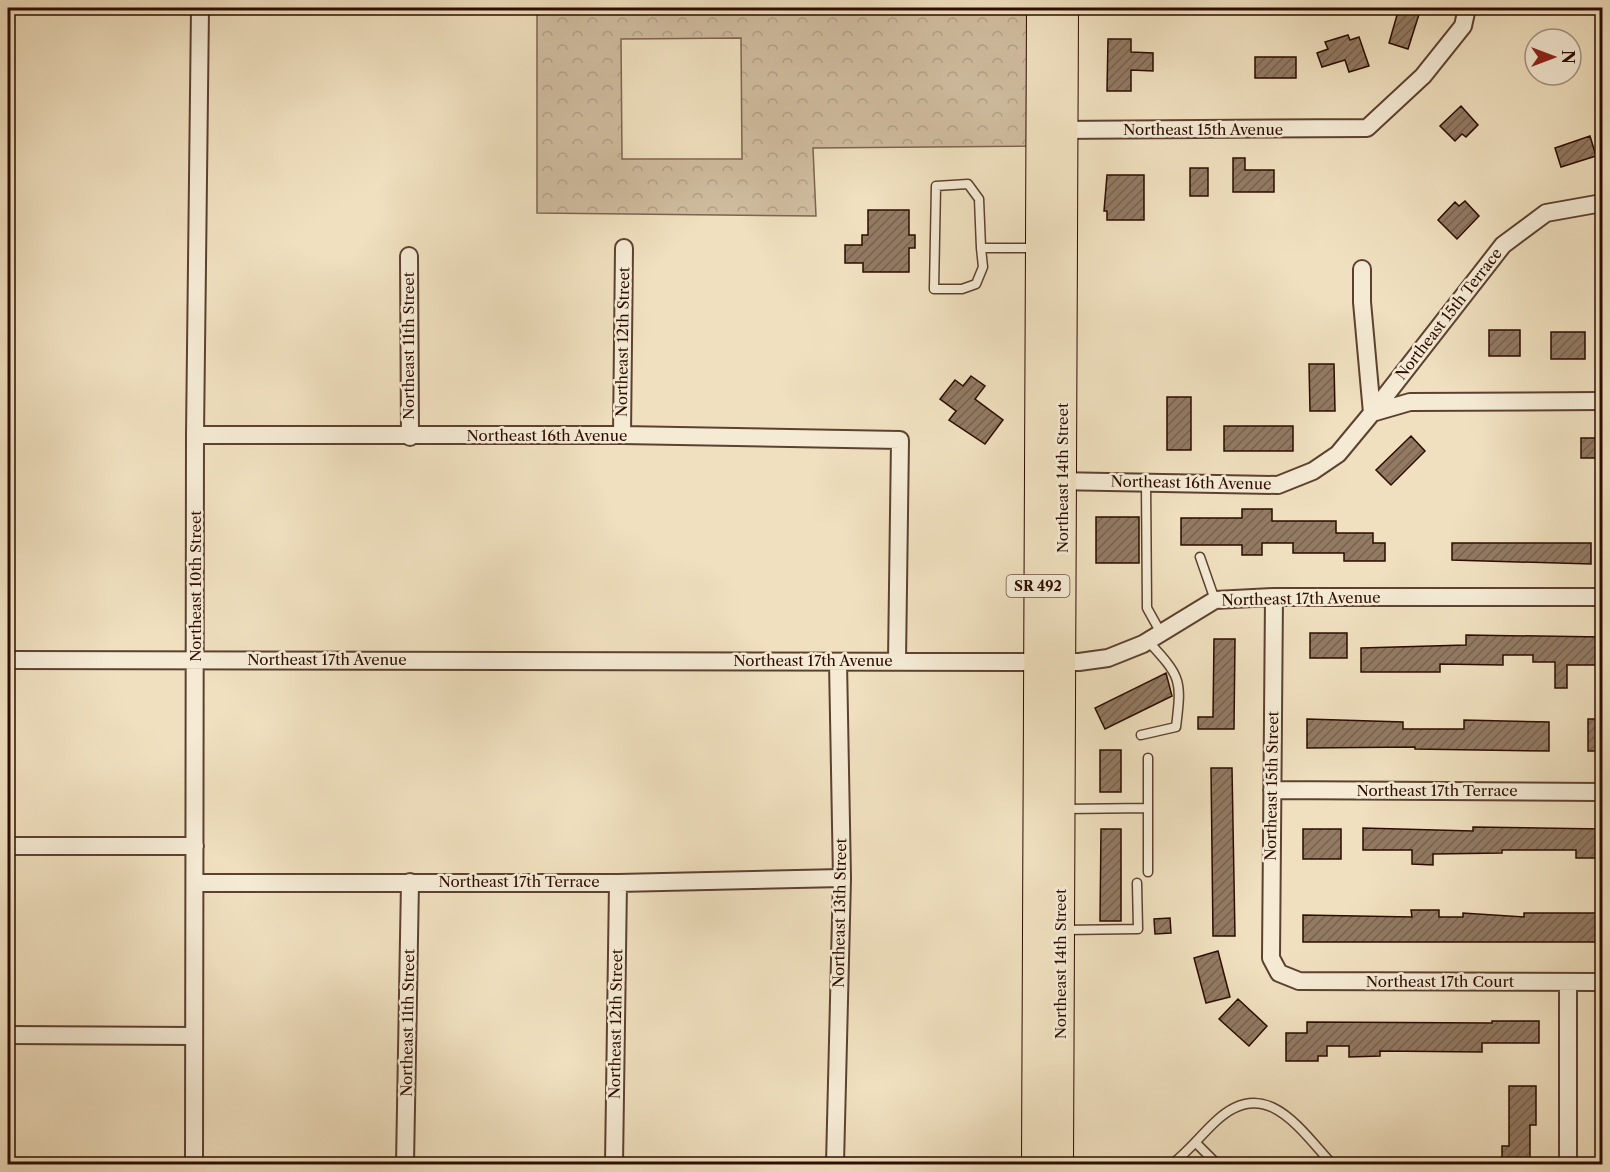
<svg xmlns="http://www.w3.org/2000/svg" width="1610" height="1172" viewBox="0 0 1610 1172" font-family="'Libre Caslon Text',serif">
	<defs>
		<pattern id="forest-crowns" width="20" height="18" patternUnits="userSpaceOnUse" patternTransform="scale(1.5)"><rect width="20" height="18" fill="#cfbc9f"/><path d="M2 6a3 3 0 1 1 6 0M12 15a3 3 0 1 1 6 0" fill="none" stroke="#b2a087"/></pattern>
		<pattern id="building-hatch" width="6" height="6" patternUnits="userSpaceOnUse" patternTransform="scale(1.5)"><rect width="6" height="6" fill="#927a63"/><path d="M-1 1l2-2M0 6l6-6M5 7l2-2" fill="none" stroke="#77624f"/></pattern>
	</defs>
	<rect width="100%" height="100%" fill="#f0e0bf"/>
	<filter id="stains"><feTurbulence type="fractalNoise" baseFrequency=".00333" numOctaves="4"/><feColorMatrix values="0 0 0 0 .2 0 0 0 0 .09 0 0 0 0 .02 0 0 0 .5 -.17"/></filter>
	<radialGradient id="worn" r=".72"><stop offset=".6" stop-color="#630" stop-opacity="0"/><stop offset="1" stop-color="#630" stop-opacity=".3"/></radialGradient>
	<path fill="url(#forest-crowns)" stroke="#7e6450" stroke-width="1.5" fill-rule="evenodd" d="M537,8h371l124,3v135l-219,2 3,68 -279,-3zM741,38l1,121h-120l-1,-120z"/>
	<path fill="url(#building-hatch)" stroke="#2c0c00" stroke-width="1.5" d="M1399,8h22l-13,41 -19,-6z
		M1348,35l2,5 9,-3 10,29 -20,6 -4,-12 -23,7 -5,-14 11,-4 -3,-7z
		M1108,39h23v13l22,1v18l-22,-1v21h-24z
		M1255,57h41v21h-41z
		M1461,106l17,19 -12,12 -4,-3 -7,7 -15,-15z
		M1590,136l6,20 -35,11 -6,-19z
		M1233,158h12v12h29v22h-41z
		M1190,168h18v28h-18z
		M1107,175h37v45h-37v-9h-3z
		M1465,201l14,15 -22,23 -19,-19 17,-18 4,4z
		M868,210h41v25h6v13h-6v24h-46v-9h-18v-18h17v-10h6z
		M1489,330h31v26h-31z
		M1551,332h34v27h-34z
		M1309,364h25l1,47h-25z
		M971,376l14,10 -10,13 28,21 -18,24 -36,-24 7,-9 -16,-12 15,-19 8,6z
		M1167,397h24v53h-24z
		M1224,426h69v25h-69z
		M1411,436l14,15 -34,34 -15,-15z
		M1581,438h21v20h-21z
		M1242,509h30v12h64v12h37v10h12v18h-41v-8h-51v-10h-31v12h-20v-10h-61v-27h61z
		M1096,517h43v46h-43z
		M1452,543h139v21l-139,-4z
		M1310,633h37v25h-37z
		M1466,635l136,2v28h-35v23h-12v-26h-22v-7h-30v10l-63,-1v8h-79v-24l105,-3z
		M1214,639h21l-1,90h-36v-12h15z
		M1166,673l6,23 -67,33 -10,-21z
		M1307,719l96,3v7h61v-9l85,2v29l-134,-2v-2l-108,1z
		M1588,719h14v32h-14z
		M1100,750h21v42h-21z
		M1211,768h21l3,168h-22z
		M1473,827l129,2v29h-26v-8h-74v3l-69,1v11l-21,-1v-14h-49v-22l110,3z
		M1101,829h20v92h-21z
		M1303,829h38v30h-38z
		M1411,910h28v7h24v-4l61,4v-4h78v29h-299v-27l109,2z
		M1170,918l1,15 -16,1 -1,-15z
		M1218,951l12,46 -24,6 -12,-45z
		M1238,999l29,27 -18,20 -30,-27z
		M1492,1021h47v22h-57v9l-102,-1v5l-31,1v-11h-22v10h-9v5h-32v-28h21v-11l185,1z
		M1509,1086h27v39h-6v39h-28v-18h7z"/>
	<g fill="none" stroke-linecap="round" stroke-linejoin="round">
		<g stroke="#5d4130" stroke-width="11">
			<path id="service" d="M981,248l-2,-49 -11,-15 -32,2 -2,103h28l14,-5 7,-17 -2,-19h55
				M1146,482l1,126 14,25
				M1200,557l15,43
				M1141,735l35,-8c6,-48 5,-50 -28,-86
				M1148,808v64
				M1065,809l83,-1v-50
				M1064,930l74,-1 -1,-46
				M1196,1143l21,21
				M1172,1164c16,-12 28,-28 43,-42 50,-48 84,6 117,42"/>
		</g>
		<g stroke="#5d4130" stroke-width="20">
			<path id="minor" d="M1056,130l311,-2 56,-52 40,-50 4,-18
				M409,256l1,181
				M1362,269v33l10,111
				M1372,413l131,-168 43,-32 56,-10
				M195,435h427l278,5 -3,221
				M622,435l2,-187
				M1054,481l224,4 35,-14 25,-17 34,-41 38,-11 192,-1
				M1274,597l-3,361 8,15 20,8 303,1
				M8,660l1071,2 29,-4 35,-14 72,-44 59,-3h328
				M1272,790l330,2
				M8,846h187
				M195,883h423l224,-5
				M1568,982v182
				M8,1035l185,1
				M194,1164l1,-729 5,-427
				M405,1164l5,-282
				M614,1164l4,-281
				M835,1164l7,-286 -4,-216"/>
		</g>
		<g stroke="#2c0c00" stroke-width="28">
			<path id="primary" d="M1035,1164l5,-1156
				M1060,1164l5,-1156"/>
		</g>
		<use href="#service" stroke="#f5ebd5" stroke-width="8"/>
		<use href="#minor" stroke="#f5ebd5" stroke-width="16"/>
		<use href="#primary" stroke="#f0e0bf" stroke-width="26"/>
	</g>
	<g text-anchor="middle" stroke-width="5" stroke-linejoin="round" paint-order="stroke">
		<rect fill="#f5ebd5" stroke="#684f40" stroke-width="1.5" x="1006.5" y="575" width="63" height="22" rx="4.5"/>
		<g font-size="14" font-weight="bold" fill="#2c0c00">
			<text x="1038" y="591">SR 492</text>
		</g>
		<g font-size="15" fill="#2c0c00" stroke="#f5ebd5">
			<text x="1203" y="135">Northeast 15th Avenue</text>
			<text transform="translate(1449 314) rotate(-52)" y="5">Northeast 15th Terrace</text>
			<text transform="translate(623 342) rotate(-89)" y="5">Northeast 12th Street</text>
			<text transform="translate(409 346) rotate(-90)" y="5">Northeast 11th Street</text>
			<text x="547" y="441">Northeast 16th Avenue</text>
			<text transform="translate(1063 478) rotate(-90)" y="5">Northeast 14th Street</text>
			<text transform="translate(1191 483) rotate(1)" y="5">Northeast 16th Avenue</text>
			<text transform="translate(196 586) rotate(-90)" y="5">Northeast 10th Street</text>
			<text transform="translate(1301 599) rotate(-1)" y="5">Northeast 17th Avenue</text>
			<text x="327" y="665">Northeast 17th Avenue</text>
			<text x="813" y="666">Northeast 17th Avenue</text>
			<text transform="translate(1272 786) rotate(-89)" y="5">Northeast 15th Street</text>
			<text x="1437" y="796">Northeast 17th Terrace</text>
			<text x="519" y="887">Northeast 17th Terrace</text>
			<text transform="translate(840 913) rotate(-89)" y="5">Northeast 13th Street</text>
			<text transform="translate(1061 964) rotate(-90)" y="5">Northeast 14th Street</text>
			<text x="1440" y="987">Northeast 17th Court</text>
			<text transform="translate(408 1023) rotate(-89)" y="5">Northeast 11th Street</text>
			<text transform="translate(616 1024) rotate(-89)" y="5">Northeast 12th Street</text>
		</g>
	</g>
	<rect width="1610" height="1172" fill="none" stroke="#f0e0bf" stroke-width="30"/>
	<rect x="9" y="9" width="1592" height="1154" fill="none" stroke="#2c0c00" stroke-width="3"/>
	<rect x="15" y="15" width="1580" height="1142" fill="none" stroke="#2c0c00" stroke-width="1.5"/>
	<g transform="translate(1553 57) rotate(90)"><circle r="28" fill="#f5ebd5" stroke="#a59280" stroke-width="1.5"/>
	<path d="M0-4.5L10 22L0 15L-10 22Z" fill="#8f2418"/>
	<text y="-9" font-size="16" font-weight="bold" text-anchor="middle" fill="#2c0c00">N</text>
	</g>
	<rect width="100%" height="100%" filter="url(#stains)"/>
	<rect width="100%" height="100%" fill="url(#worn)"/>
</svg>
